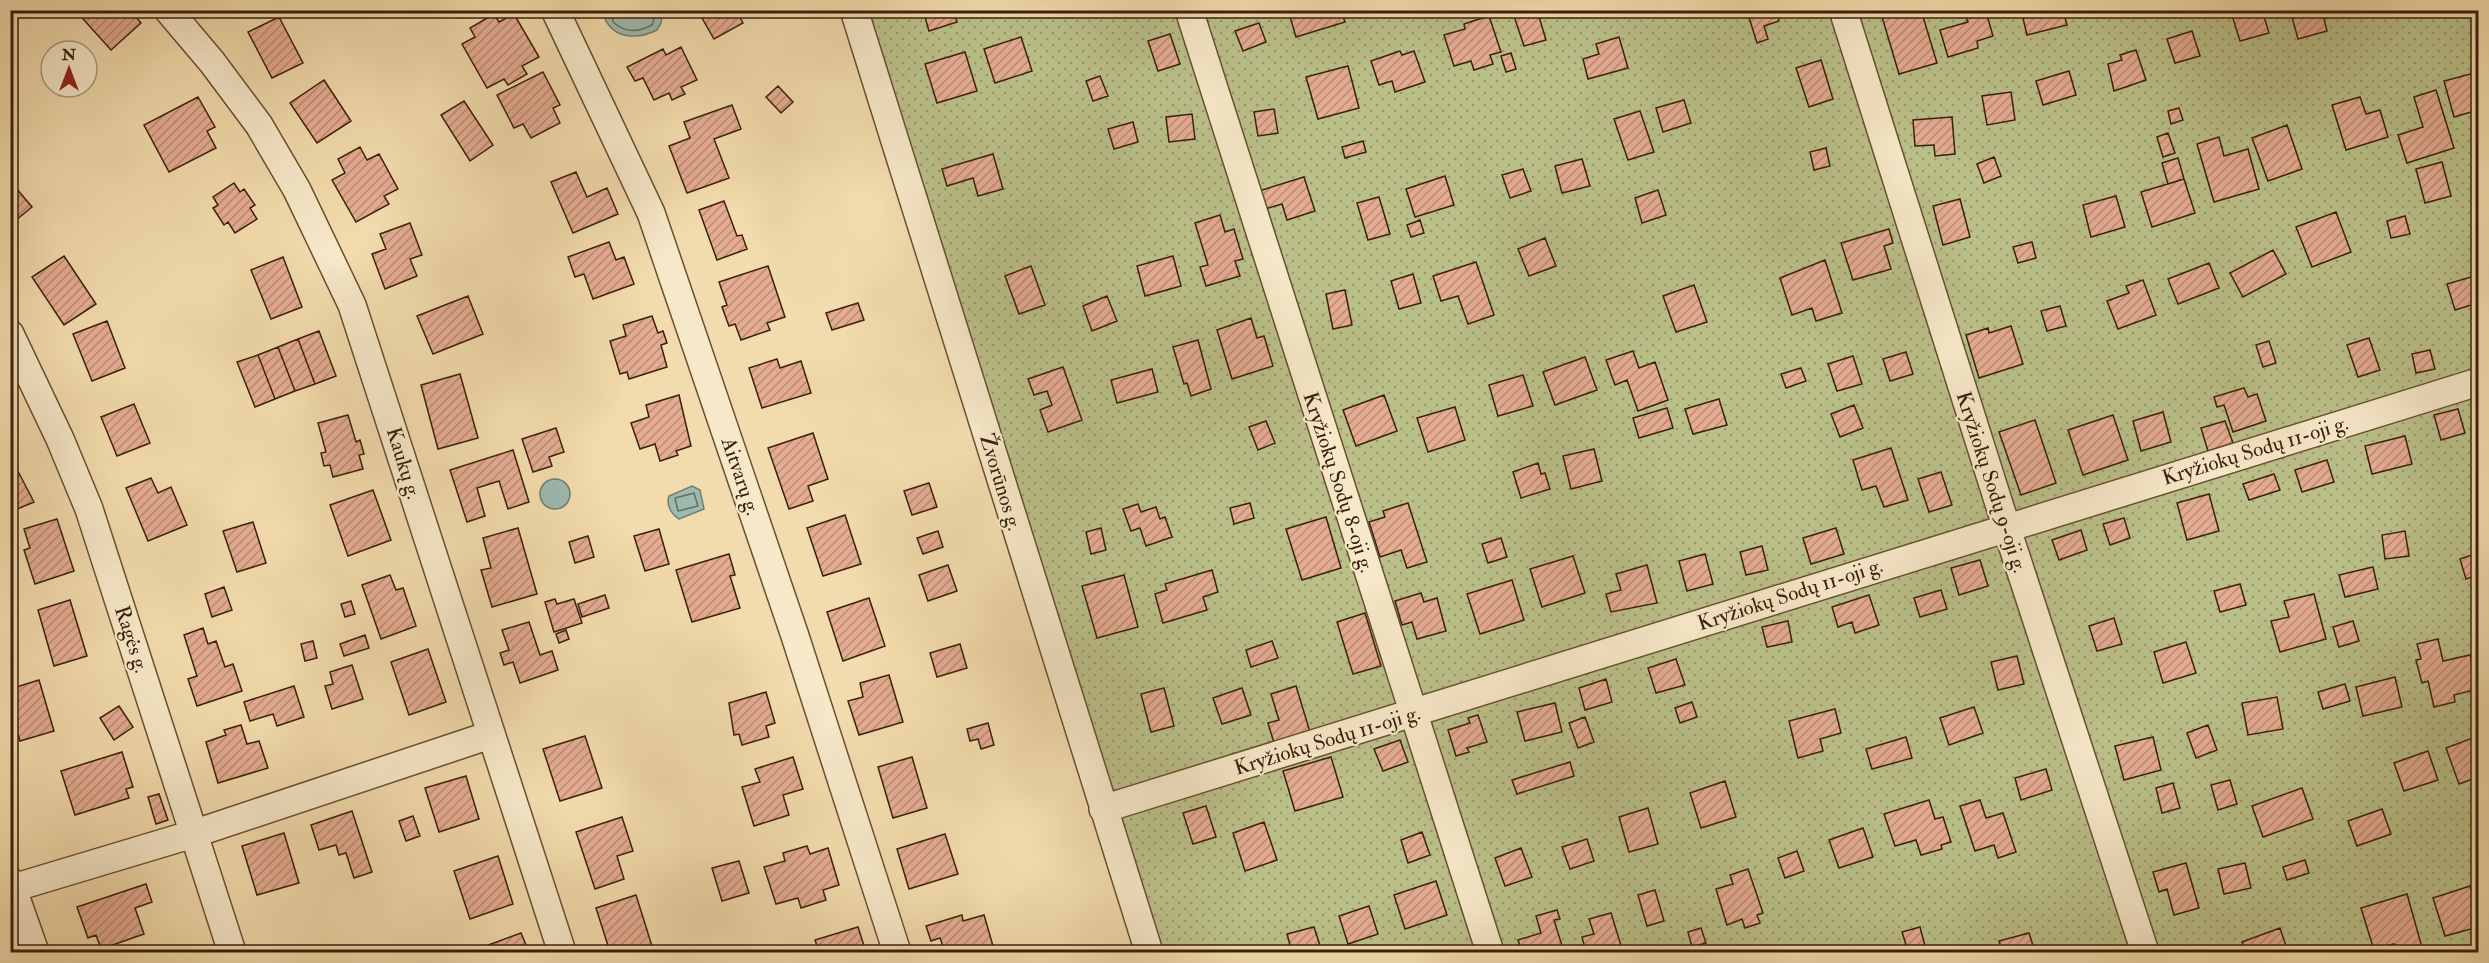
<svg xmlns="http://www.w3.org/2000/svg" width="2489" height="963" viewBox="0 0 2489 963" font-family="'IM FELL Double Pica',serif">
	<defs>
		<pattern id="garden-dots" width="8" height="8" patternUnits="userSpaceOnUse" patternTransform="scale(1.5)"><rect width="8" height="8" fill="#bbc089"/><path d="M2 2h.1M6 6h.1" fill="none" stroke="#999c6e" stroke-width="1.8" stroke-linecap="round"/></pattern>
		<pattern id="building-hatch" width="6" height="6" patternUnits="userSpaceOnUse" patternTransform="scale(1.5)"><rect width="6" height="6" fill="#e5ac92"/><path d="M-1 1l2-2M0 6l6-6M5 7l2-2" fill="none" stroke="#bb8c75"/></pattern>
	</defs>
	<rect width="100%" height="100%" fill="#f2dbac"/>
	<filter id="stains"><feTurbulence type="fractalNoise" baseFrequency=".00333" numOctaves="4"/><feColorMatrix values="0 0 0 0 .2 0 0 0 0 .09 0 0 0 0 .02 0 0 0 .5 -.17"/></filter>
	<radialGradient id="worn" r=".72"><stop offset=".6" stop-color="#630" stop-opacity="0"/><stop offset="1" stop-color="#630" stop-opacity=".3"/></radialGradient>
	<path fill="url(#garden-dots)" stroke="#7a704a" stroke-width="1.5" d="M855,11h1623v941h-1319z"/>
	<path fill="#9cbab0" stroke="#747c6e" stroke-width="1.5" d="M608,11h55l-2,12 -4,7c-18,9 -42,10 -52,-11z
		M540 494a15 15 0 1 1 30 0a15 15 0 1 1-30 0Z
		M692,486l8,4 4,19 -25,10c-8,-5 -13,-14 -10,-23z"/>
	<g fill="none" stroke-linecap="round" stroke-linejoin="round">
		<path stroke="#6a6d5d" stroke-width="1.5" d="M612,10l1,12c12,11 26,10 39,3l5,-15
			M694,493l4,13 -20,5 -3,-13z"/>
	</g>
	<path fill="url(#building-hatch)" stroke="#39200a" stroke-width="1.5" d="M75,10h55l11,13 -30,27z
		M717,10h19l7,13 -29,16 -12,-21z
		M923,10h30l4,12 -28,9z
		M1288,10h53l4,12 -49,15z
		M1531,10h6l9,30 -22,6 -10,-30z
		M1776,10l3,11 -15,5 4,13 -11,4 -10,-32z
		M1880,10h41l16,53 -38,11z
		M2021,10h42l4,15 -40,10z
		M2262,10l7,23 -29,8 -9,-29z
		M2290,10h47l2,5 -15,4 3,12 -29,8z
		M1986,12l7,24 -16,5 1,7 -30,9 -8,-27 28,-8 -2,-5z
		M494,14l5,8 15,-8 25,43 -17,9 5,8 -19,11 -4,-6 -17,9 -25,-44 13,-7 -5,-9z
		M1489,16l12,36 -11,3 3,9 -19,6 -3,-9 -17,5 -10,-31 21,-6 -1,-5z
		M279,17l24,46 -31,15 -24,-46z
		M1259,23l7,19 -23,9 -8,-20z
		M2192,31l8,25 -25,7 -8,-24z
		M1170,34l10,30 -22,7 -10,-30z
		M1021,37l11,34 -37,12 -11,-34z
		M1619,37l9,31 -40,11 -5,-20 16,-5 -3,-10z
		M681,47l16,33 -16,7 4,7 -13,6 -3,-7 -15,7 -11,-22 -8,3 -8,-14 36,-18 3,6z
		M2136,50l10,30 -32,11 -6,-27 14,-4 -2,-5z
		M1400,51l2,4 12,-4 11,31 -30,10 -3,-11 -13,4 -8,-24z
		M965,52l12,39 -40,12 -12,-39z
		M1511,53l5,16 -10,3 -5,-16z
		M1821,60l12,39 -24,8 -13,-39z
		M1348,66l11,42 -41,11 -12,-42z
		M2069,71l7,24 -33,10 -7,-24z
		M543,72l17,33 -7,3 7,15 -29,15 -8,-14 -9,4 -17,-33z
		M2478,72v38l-24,7 -10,-36z
		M1100,76l8,20 -15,5 -7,-20z
		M324,80l27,41 -34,22 -27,-40z
		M778,86l15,16 -12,11 -15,-16z
		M2436,90l18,58 -47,15 -9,-28 25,-8 -9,-30z
		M2011,92l4,28 -28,5 -5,-29z
		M198,97l17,30 -8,4 9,17 -47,24 -25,-47z
		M2360,97l6,17 14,-4 8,27 -42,13 -14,-45z
		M1684,100l7,23 -28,9 -7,-24z
		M464,101l29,44 -23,16 -29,-46z
		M732,105l9,24 -27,10 15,39 -42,15 -18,-47 21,-8 -6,-16z
		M2179,108l4,12 -12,4 -3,-13z
		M1274,109l4,24 -20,3 -4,-24z
		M1640,111l14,41 -26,8 -14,-41z
		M1192,114l3,25 -26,3 -3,-25z
		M1952,117l3,37 -20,2 -1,-11 -19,1 -2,-26z
		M1133,122l5,20 -24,7 -6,-20z
		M2287,125l15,44 -34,12 -16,-43z
		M2168,133l7,20 -12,4 -6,-20z
		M2219,137l5,19 24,-7 11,40 -45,13 -17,-58z
		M1363,141l3,11 -21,6 -3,-11z
		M360,147l7,13 12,-6 19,35 -14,7 5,8 -33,18 -24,-42 13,-7 -7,-14z
		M1826,148l4,18 -16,4 -4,-18z
		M993,154l10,35 -25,7 -5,-18 -26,8 -5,-17z
		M1994,157l7,19 -17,7 -7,-19z
		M2178,158l6,21 -16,5 -6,-21z
		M1582,159l8,27 -28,7 -7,-27z
		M2442,162l9,34 -26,7 -9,-34z
		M1523,169l8,22 -21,7 -8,-23z
		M576,172l11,25 20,-9 11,26 -45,19 -22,-51z
		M1445,176l9,29 -39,12 -9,-28z
		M1304,177l11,34 -28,9 -5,-16 -17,5 -6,-18z
		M2184,179l11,34 -43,14 -11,-35z
		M10,181l22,26 -22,18z
		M234,183l6,9 4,-3 11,16 -5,3 7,11 -22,14 -7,-11 -4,3 -11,-17 5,-3 -5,-8z
		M1658,190l8,25 -24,8 -7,-25z
		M2116,196l9,31 -34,10 -8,-32z
		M1379,197l11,37 -22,6 -11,-37z
		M1960,199l10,38 -27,8 -10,-39z
		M724,201l13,35 5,-1 5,14 -30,11 -18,-50z
		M2336,212l15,40 -39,15 -16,-40z
		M1220,215l5,17 9,-3 9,30 -8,2 5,15 -34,10 -6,-19 8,-2 -13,-42z
		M2405,216l5,18 -19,4 -4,-17z
		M1420,220l4,13 -13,4 -4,-12z
		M410,223l12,32 -12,4 7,17 -32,13 -13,-35 14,-5 -6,-15z
		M1889,229l4,14 -9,3 7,23 -38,11 -12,-37z
		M1545,238l11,28 -27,10 -11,-27z
		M609,242l7,18 8,-3 10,27 -41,15 -9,-25 -9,3 -7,-20z
		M2032,242l4,16 -18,5 -5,-16z
		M2273,250l13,24 -43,23 -13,-24z
		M64,256l32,48 -32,21 -32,-48z
		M1173,256l8,30 -36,10 -8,-30z
		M283,257l19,50 -31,12 -20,-49z
		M1825,260l17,53 -26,8 -4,-13 -20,7 -12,-37z
		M1476,262l18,53 -26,9 -10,-28 -17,5 -8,-25z
		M2209,263l10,25 -41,16 -10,-25z
		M768,266l17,51 -18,6 3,7 -29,10 -6,-16 -6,2 -7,-19 5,-2 -8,-23z
		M1031,266l14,39 -26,9 -14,-38z
		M1413,274l8,29 -22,6 -8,-28z
		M2478,275v28l-23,7 -8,-26z
		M2143,280l13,35 -38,14 -11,-28 22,-8 -3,-7z
		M1694,285l13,37 -31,10 -13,-36z
		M1345,290l7,35 -19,4 -7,-35z
		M468,296l15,38 -50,20 -16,-38z
		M1107,296l10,25 -25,10 -9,-25z
		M858,303l6,17 -32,10 -6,-17z
		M2060,306l6,20 -19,5 -6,-20z
		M652,316l6,17 5,-2 4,12 -6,2 6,22 -38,12 -2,-7 -7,2 -10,-33 16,-5 -3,-11z
		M1251,318l6,20 7,-2 9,30 -41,13 -15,-49z
		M107,321l18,47 -33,13 -19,-47z
		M2011,326l12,38 -44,14 -13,-43 22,-7 1,5z
		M319,331l17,45 -21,8 -17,-45z
		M2369,338l11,32 -22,7 -11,-32z
		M298,339l17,45 -20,7 -17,-44z
		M1198,340l13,49 -20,7 -4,-13 -3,1 -11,-37z
		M2269,341l7,22 -13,4 -7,-22z
		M278,347l17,44 -20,8 -17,-44z
		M2430,350l5,19 -19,4 -4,-19z
		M1633,351l6,17 16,-6 13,38 -30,11 -11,-31 -12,5 -9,-25z
		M1906,352l7,22 -23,7 -7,-22z
		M258,355l17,44 -20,8 -18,-45z
		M1853,356l9,28 -25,7 -9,-27z
		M1585,357l12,33 -42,15 -12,-33z
		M777,359l3,9 21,-7 10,32 -49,15 -13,-40z
		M1063,367l19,53 -34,12 -8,-22 12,-5 -5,-14 -13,4 -6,-16z
		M1801,368l5,13 -20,7 -5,-14z
		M1152,369l6,23 -41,11 -6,-23z
		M460,374l18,64 -40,11 -17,-64z
		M1523,375l10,31 -35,10 -9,-31z
		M2244,388l4,9 9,-3 9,27 -33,11 -9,-27 -7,2 -3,-10z
		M679,395l12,51 -15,5 2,4 -18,6 -5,-17 -15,5 -9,-26 18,-6 -3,-12z
		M1384,395l13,36 -41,15 -13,-36z
		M1719,399l8,26 -34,9 -8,-25z
		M134,404l16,39 -33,13 -16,-39z
		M1854,405l9,23 -23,9 -9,-23z
		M1455,407l10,33 -37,12 -11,-34z
		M1667,408l6,20 -34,10 -6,-20z
		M2458,409l7,24 -24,7 -7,-25z
		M2163,412l8,30 -30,9 -8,-30z
		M348,415l8,27 4,-2 4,14 -5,1 4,14 -30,8 -3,-12 -6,1 -3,-13 5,-1 -8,-29z
		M2113,415l15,45 -45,15 -15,-45z
		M2035,420l21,63 -35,12 -22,-63z
		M1266,421l9,22 -17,7 -9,-23z
		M2225,421l8,22 -25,8 -7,-23z
		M556,428l8,24 -15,5 3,9 -19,6 -11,-33z
		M813,433l15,46 -20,7 5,15 -24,8 -21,-61z
		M2405,436l7,28 -40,10 -7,-28z
		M1891,448l17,52 -24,7 -8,-21 -14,4 -9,-30z
		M1594,449l8,32 -31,8 -8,-33z
		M513,450l16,52 -21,7 -9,-28 -22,7 8,28 -18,6 -17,-52z
		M10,456l24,46 -24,10z
		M2327,460l7,22 -32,10 -7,-22z
		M1538,463l3,11 4,-1 5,16 -29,9 -8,-26z
		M1941,472l11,33 -23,7 -11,-33z
		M2274,474l6,16 -31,10 -6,-16z
		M151,478l7,15 13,-6 16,38 -39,16 -22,-53z
		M929,483l8,24 -25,8 -8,-24z
		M373,490l18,50 -43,16 -18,-51z
		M2209,494l10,37 -32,9 -10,-37z
		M1250,503l4,15 -20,6 -4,-16z
		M1408,503l19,59 -20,6 -6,-18 -21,7 -11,-35 16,-5 -2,-6z
		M1138,504l3,8 15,-5 4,12 5,-2 7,20 -26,9 -6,-18 -9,3 -8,-22z
		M845,515l16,49 -38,12 -16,-48z
		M1326,517l15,51 -39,12 -16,-51z
		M2124,518l6,20 -20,7 -7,-21z
		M57,519l17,52 -39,13 -11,-34 6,-2 -6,-19z
		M253,522l13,41 -29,9 -14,-41z
		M518,528l19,66 -45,13 -11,-37 10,-2 -8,-30z
		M1101,528l5,22 -15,4 -5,-22z
		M1836,528l8,26 -33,10 -8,-26z
		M659,529l10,35 -24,7 -11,-35z
		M2081,530l6,20 -28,10 -7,-20z
		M938,531l5,16 -20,7 -6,-16z
		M2405,531l4,25 -24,3 -3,-24z
		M588,536l6,21 -19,6 -6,-21z
		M1501,538l6,19 -19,6 -6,-19z
		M1762,546l6,24 -22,5 -6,-23z
		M2478,553v22l-12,4 -6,-20z
		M729,554l6,21 -5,1 10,32 -48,14 -16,-52z
		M1705,554l8,30 -26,7 -8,-30z
		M1573,556l12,37 -43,14 -12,-38z
		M1980,560l8,26 -29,9 -8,-27z
		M948,565l9,26 -29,10 -9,-26z
		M1647,565l10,38 -46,9 -5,-18 15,-4 -5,-16z
		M2373,567l5,22 -33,8 -6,-22z
		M1212,570l6,22 -15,5 4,13 -44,13 -8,-29 12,-4 -2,-6z
		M390,575l6,15 7,-2 13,38 -35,13 -19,-54z
		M1124,575l14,52 -41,11 -15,-52z
		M1512,580l12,40 -44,14 -13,-40z
		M2240,584l6,21 -26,7 -6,-21z
		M224,587l8,23 -20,7 -7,-23z
		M1941,590l6,19 -27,8 -6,-19z
		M1421,593l3,9 13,-4 9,33 -29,8 -5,-17 -10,3 -7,-24z
		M2314,594l12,45 -46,13 -9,-31 18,-4 -5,-16z
		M605,595l4,13 -27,9 -4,-13z
		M1869,595l10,30 -24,8 -3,-11 -14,5 -6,-20z
		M869,598l16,48 -42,15 -16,-49z
		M555,599l2,5 17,-5 8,24 -28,9 -9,-30z
		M70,600l17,56 -33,10 -16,-56z
		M351,601l4,13 -10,3 -4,-13z
		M1365,613l16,53 -28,8 -16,-52z
		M2114,618l8,26 -25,7 -8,-25z
		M1788,621l4,21 -25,5 -5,-20z
		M2353,621l6,20 -20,6 -6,-20z
		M529,622l11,33 12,-4 6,19 -38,13 -7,-21 -9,3 -4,-12 9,-3 -7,-20z
		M203,628l5,16 8,-3 9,26 8,-3 9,27 -45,15 -9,-27 9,-3 -13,-41z
		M566,630l3,9 -10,4 -3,-9z
		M365,635l4,13 -25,8 -4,-12z
		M2438,639l5,22 27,-6 8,34 -24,6 1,7 -21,5 -6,-26 -6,2 -6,-23 5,-1 -4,-15z
		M313,641l4,17 -12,3 -4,-17z
		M1272,641l6,17 -27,9 -5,-17z
		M2186,642l10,31 -33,10 -9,-31z
		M960,644l7,24 -30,9 -7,-24z
		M428,649l18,53 -37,13 -18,-53z
		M2017,656l7,28 -26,6 -7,-28z
		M1676,659l9,26 -29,8 -8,-25z
		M352,665l11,34 -31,10 -7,-23 8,-2 -3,-12z
		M889,675l14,47 -44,13 -11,-34 15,-4 -3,-14z
		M2395,677l7,30 -39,9 -7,-29z
		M1606,679l6,23 -27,8 -6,-22z
		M39,680l15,51 -34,10 -10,-33v-19z
		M2345,684l5,17 -27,8 -5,-17z
		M294,686l10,31 -27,9 -4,-12 -23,7 -6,-19z
		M1296,686l14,46 -36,11 -6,-20 11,-3 -8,-26z
		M1164,688l10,38 -23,6 -10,-38z
		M1242,688l9,27 -29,9 -9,-26z
		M766,692l9,31 -9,3 3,11 -27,8 -3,-11 -5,1 -5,-32z
		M2277,697l6,32 -35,6 -6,-32z
		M1692,702l5,15 -17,6 -5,-15z
		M1555,703l7,29 -37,9 -8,-29z
		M119,706l14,21 -19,13 -14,-22z
		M1974,707l9,26 -34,12 -9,-27z
		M1835,709l6,24 -21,6 3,12 -25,7 -9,-37z
		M1478,715l9,27 -20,6 2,4 -13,4 -8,-26 22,-7 -2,-5z
		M1585,717l9,25 -16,6 -9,-25z
		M988,723l6,22 -13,4 -3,-10 -8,2 -3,-12z
		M241,725l6,19 12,-3 9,27 -50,15 -12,-41 20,-7 -2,-5z
		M2208,725l9,25 -21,8 -9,-25z
		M585,736l17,52 -42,13 -17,-52z
		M2478,736v41l-19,7 -13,-36z
		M1906,737l6,21 -40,11 -6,-20z
		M2153,737l8,33 -37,10 -9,-34z
		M1400,740l8,22 -25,9 -9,-22z
		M2428,751l10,29 -34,11 -10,-28z
		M122,752l11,35 -7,2 3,9 -54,17 -14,-44z
		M793,757l10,32 -20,6 6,20 -35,11 -12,-39 18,-5 -5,-13z
		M912,757l15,51 -34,10 -15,-51z
		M1331,757l12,40 -48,14 -12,-40z
		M1570,762l4,14 -57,18 -5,-14z
		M2046,769l6,21 -31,10 -6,-22z
		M466,776l13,43 -40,13 -14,-44z
		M2230,780l7,24 -19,6 -7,-25z
		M1725,781l11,36 -35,11 -11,-35z
		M2173,783l7,25 -18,5 -6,-25z
		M2302,788l11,31 -50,18 -11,-31z
		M159,794l9,26 -12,4 -8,-27z
		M1929,800l6,19 8,-2 8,25 -10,3 1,4 -21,6 -5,-15 -21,6 -11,-32z
		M1980,800l6,18 17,-5 13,39 -18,6 -4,-13 -19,6 -15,-45z
		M1206,806l10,31 -23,7 -10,-31z
		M1648,808l10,36 -29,8 -10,-35z
		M2382,809l9,25 -34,12 -9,-25z
		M352,811l20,61 -18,6 -8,-25 -7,2 -3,-10 -17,5 -8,-25z
		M413,816l7,20 -14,5 -7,-20z
		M622,817l11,34 -16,5 7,23 -29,10 -19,-57z
		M1264,822l13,38 -32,11 -12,-38z
		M1863,828l10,29 -34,11 -10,-28z
		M1422,832l8,23 -22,8 -7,-23z
		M284,833l15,50 -42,12 -15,-49z
		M945,834l13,40 -49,15 -12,-40z
		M1587,839l7,22 -24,8 -8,-22z
		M807,846l3,8 18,-6 11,37 -16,5 3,10 -25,8 -3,-10 -22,6 -12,-37 21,-6 -2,-8z
		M1521,848l11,29 -27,9 -10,-28z
		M1797,851l7,20 -19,7 -7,-20z
		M498,856l15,48 -43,15 -16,-48z
		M2305,860l4,13 -22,7 -4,-13z
		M739,861l10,32 -27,8 -10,-33z
		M2186,863l13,45 -25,7 -7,-26 -8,3 -6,-20z
		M2245,863l6,25 -27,6 -6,-25z
		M1748,869l15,44 -6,2 3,8 -15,5 -3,-9 -15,6 -11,-36 17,-5 -3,-9z
		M1436,881l11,34 -42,14 -11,-34z
		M146,884l6,18 -17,6 9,26 -43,15 -5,-14 -8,3 -11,-31z
		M2470,886l8,30v11l-33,9 -12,-38z
		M1655,890l9,31 -17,5 -9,-31z
		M2407,894l16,57 -26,1 -3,-8 -20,6 -13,-42z
		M636,895l16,51 -20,6h-22l-14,-44z
		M1369,906l9,28 -30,10 -9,-28z
		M1557,910l3,9 -6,1 10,32h-42l-4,-12 23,-7 -5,-17z
		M1611,913l12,39h-37l-4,-15 12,-3 -5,-15z
		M962,915l1,6 21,-6 9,31 -23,6h-25l-5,-14 -9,3 -5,-15z
		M858,927l8,25h-47l-4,-12z
		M1314,927l8,25h-30l-5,-18z
		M1920,927l5,19 -17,5 -6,-19z
		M1701,928l5,15 -14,4 -4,-15z
		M2280,928l8,24h-42l-4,-10z
		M521,933l8,19h-44l-2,-5z
		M2029,933l6,19h-33l-3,-11z"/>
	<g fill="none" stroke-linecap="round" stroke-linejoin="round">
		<g stroke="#674f32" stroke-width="30">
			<path id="minor" d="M168,10l44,52 47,63 38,65 55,115 210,647
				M555,10l96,203 144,423 102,316
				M854,10l295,942
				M1189,10l301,942
				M1843,10l163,516 139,426
				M10,334l50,105 29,70 143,443
				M1103,809l1375,-427
				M10,881l25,71
				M13,888l180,-54 297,-99"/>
		</g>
		<use href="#minor" stroke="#f7e8c9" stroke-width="27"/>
	</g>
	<g text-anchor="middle" stroke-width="4.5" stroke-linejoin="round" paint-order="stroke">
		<g font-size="21" fill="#39200a" stroke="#f7e8c9">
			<text transform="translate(2255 450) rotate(-17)" y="7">Kryžiokų Sodų 11-oji g.</text>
			<text transform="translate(404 463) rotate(73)" y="7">Kaukų g.</text>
			<text transform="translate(741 476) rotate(71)" y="7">Aitvarų g.</text>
			<text transform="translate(1001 482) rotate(73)" y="7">Žvorūnos g.</text>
			<text transform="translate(1339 482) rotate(72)" y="7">Kryžiokų Sodų 8-oji g.</text>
			<text transform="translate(1992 482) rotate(72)" y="7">Kryžiokų Sodų 9-oji g.</text>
			<text transform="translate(1790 594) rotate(-18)" y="7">Kryžiokų Sodų 11-oji g.</text>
			<text transform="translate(132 639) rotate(72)" y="7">Ragės g.</text>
			<text transform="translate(1327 740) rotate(-17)" y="7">Kryžiokų Sodų 11-oji g.</text>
		</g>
	</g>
	<rect width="2489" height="963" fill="none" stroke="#f2dbac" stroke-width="36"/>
	<rect x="12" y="12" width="2465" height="939" fill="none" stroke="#39200a" stroke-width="3"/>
	<rect x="18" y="18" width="2453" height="927" fill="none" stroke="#39200a" stroke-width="1.5"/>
	<g transform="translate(69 69)"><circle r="28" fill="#f7e8c9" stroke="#ab987d" stroke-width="1.5"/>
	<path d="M0-4.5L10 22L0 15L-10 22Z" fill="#8f2418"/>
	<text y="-9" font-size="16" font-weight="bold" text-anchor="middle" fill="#39200a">N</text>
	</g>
	<rect width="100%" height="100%" filter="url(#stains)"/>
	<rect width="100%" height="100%" fill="url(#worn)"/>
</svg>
